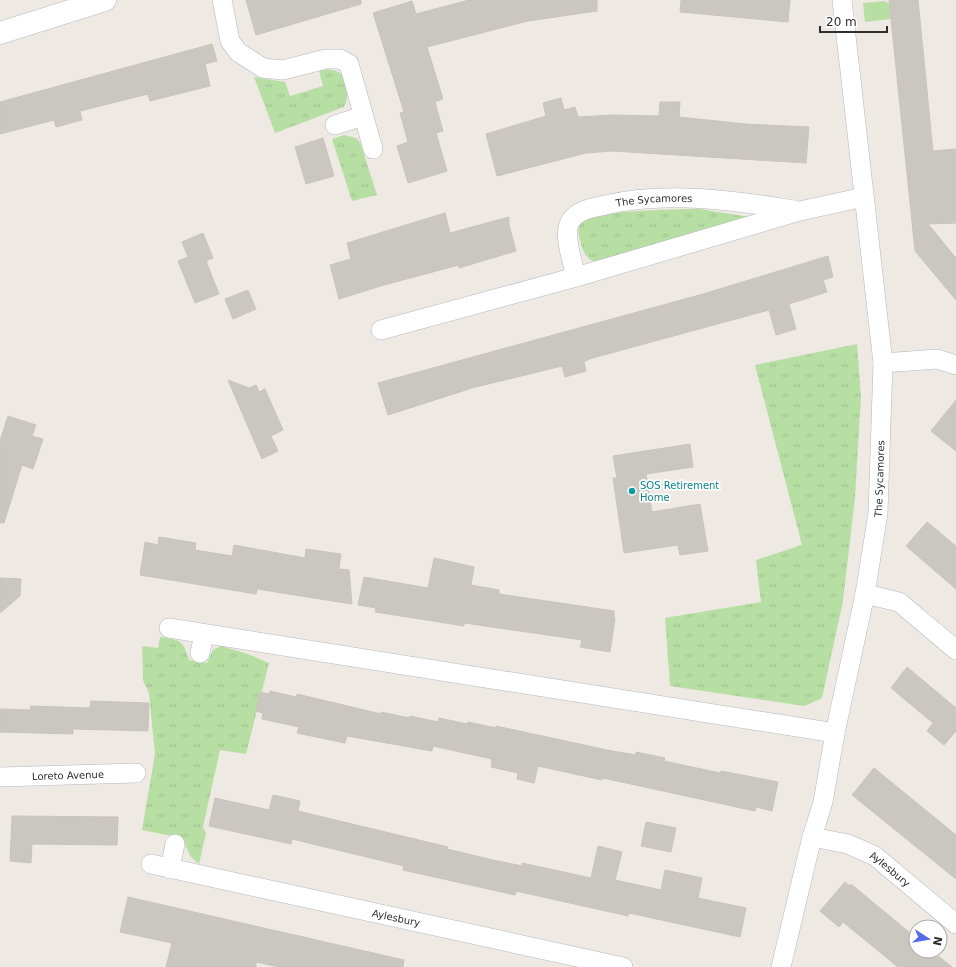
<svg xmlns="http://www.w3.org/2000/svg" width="956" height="967" viewBox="0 0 956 967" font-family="'DejaVu Sans',sans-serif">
	<defs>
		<pattern id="grass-tufts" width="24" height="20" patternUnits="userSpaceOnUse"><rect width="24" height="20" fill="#b7dfa4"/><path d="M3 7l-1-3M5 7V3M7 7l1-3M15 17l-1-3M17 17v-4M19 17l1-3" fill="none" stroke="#9ec08e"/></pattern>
	</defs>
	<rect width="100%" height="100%" fill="#eee9e2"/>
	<path fill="url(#grass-tufts)" d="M326,69c4,1 9,1 12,3 12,5 11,25 6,35l-69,26 -21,-56 31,5 5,14 33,-10 -4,-15z
		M344,135l12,3 4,4 17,53 -25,6 -20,-62z
		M699,209l51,8 -153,46c-12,-5 -14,-11 -17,-23 -3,-9 -2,-16 6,-22 10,-7 95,-9 113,-9z
		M857,344l4,53 -6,100 -12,104 -21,97 -17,8 -135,-20 -5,-68 96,-16 -5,-42 46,-15 -47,-180z
		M160,637c20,3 23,2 29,23l18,3 6,-13 8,-4 24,7 24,10 -23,91 -26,-4 -17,77 3,6 -7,31 -8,-7 -9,-19 -40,-8 13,-76 -6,-61 -6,-13 -1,-34 16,2z"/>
	<path fill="#b7dfa4" d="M885,1l4,3 2,15 -26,3 -2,-19z"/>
	<path fill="#cac7c0" stroke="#c9c4bb" d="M246,0h115v4l-105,31z
		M469,0h128v11l-69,10 -101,26 16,52 -8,3 8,29 -7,2 11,38 -39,12 -11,-37 11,-4 -8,-29 4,-1 -31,-99 39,-12 4,13z
		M681,0h109l-2,22 -108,-10z
		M889,0h29l15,151 23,-2v74l-28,1 28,34v42l-41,-49z
		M212,44l5,17 -12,3 5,22 -60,15 -2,-7 -68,17 2,9 -26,7 -2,-7 -54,14v-32z
		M561,98l3,12 11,-3 3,10 35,-2 46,1 1,-14h20l-1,15 66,7 64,3 -3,36 -194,-12 -26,2 -89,23 -11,-42 60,-18 -3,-13z
		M323,138l11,38 -28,8 -11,-37z
		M445,213l5,20 59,-16v8l7,26 -57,17v-3l-75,20 -45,14 -9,-34 21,-6 -4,-16z
		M203,233l10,25 -7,3 13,33 -24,9 -17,-42 10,-4 -6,-15z
		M828,256l5,21 -10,3 4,12 -38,12 7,25 -20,6 -7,-25 -180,49 -5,3 2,9 -21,6 -3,-11 -90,22 -84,27 -10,-32 325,-89z
		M248,290l8,19 -23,10 -8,-20z
		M228,380l21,8 7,-3 3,7 6,-3 18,41 -12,6 7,15 -16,8z
		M956,400v51l-25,-20z
		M8,416l28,9 -4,11 11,3 -10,30 -11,-4 -18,58h-4v-82z
		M690,444l3,23 -47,7 6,38 48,-8 8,47 -28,4 -2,-10 -54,8 -11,-75h4l-4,-22z
		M927,522l29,24v43l-50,-43z
		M159,537l37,6 -1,7 37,6 2,-11 71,13 1,-9 35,5 -2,15 10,1 3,34 -95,-15 -1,5 -116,-19 5,-33 13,3z
		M434,558l40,9 -3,18 28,5v4l115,17v6l1,1 -5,34 -30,-5 2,-7 -118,-17v3l-31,-5 -58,-9 1,-4 -18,-3 6,-28 64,11z
		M0,578l21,1 -1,17 -20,17z
		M907,667l49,41v23l-12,14 -17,-14 6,-8 -42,-35z
		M270,691l26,6 1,-3 84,20v-2l28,6 1,-2 28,6 1,-4 28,6 1,-2 28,6v-2l111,24 29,5v-3l29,6 -1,3 56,12 1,-2 57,11 -6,29 -16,-4 -1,4 -152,-33 -1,2 -64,-14 -4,17 -17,-4 1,-6 -27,-6 1,-8 -59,-13 -1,5 -85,-15 -2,7 -48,-10 2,-6 -37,-8 1,-6 -7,-2 4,-19 9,2z
		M91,701l58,2 -1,28 -75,-2v5l-73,-2v-23l30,1 1,-4 59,2z
		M874,768l82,67v44l-104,-84z
		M273,795l27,6 -2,10 150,36 -1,2 46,11 29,6v-3l69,15 7,-32 24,6 -7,28 46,10 4,-20 37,8 -4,20 48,10 -6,29 -111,-24 -1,3 -112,-25 -1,4 -112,-25 1,-4 -112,-27 -1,5 -82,-18 6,-28 54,12z
		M12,816l106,1 -1,28 -85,-1 -1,19 -21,-2z
		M646,822l30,6 -5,24 -30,-6z
		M845,882l5,4 1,-2 65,54v13h16l20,16h-54l-55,-45 -4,5 -19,-16z
		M128,897l276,63 -1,7h-124l-23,-5v5h-90l6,-24 -52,-11z"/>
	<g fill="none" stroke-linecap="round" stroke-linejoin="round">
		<g stroke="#b5b7c0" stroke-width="20">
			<g id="street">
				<path d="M222,0l8,41 8,11 25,16 20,2 43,-11h14l9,5 24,85"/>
				<path d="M335,125l28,-9"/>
				<path id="s1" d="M576,277c-3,-15 -15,-46 -4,-58 8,-10 21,-11 33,-14 62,-14 127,-5 189,5"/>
				<path d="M381,330l195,-53 224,-66 64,-14"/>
				<path d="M883,363l54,-4 19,6"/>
				<path d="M865,594l34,8 57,48"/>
				<path d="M169,628l666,105"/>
				<path d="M200,653l4,-19"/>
				<path id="s2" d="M0,777l136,-4"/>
				<path id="s3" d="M812,837l36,7 27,12 81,68"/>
				<path id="s4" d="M151,864l472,103"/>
				<path d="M170,869l5,-25"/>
				<path id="s5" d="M781,967l31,-130 11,-35 12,-69 30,-139 13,-81 5,-150 -41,-363"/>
			</g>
		</g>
		<g stroke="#b5b7c0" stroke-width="23">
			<path id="secondary" d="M0,33l105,-33"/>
		</g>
		<use href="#street" stroke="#fff" stroke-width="19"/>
		<use href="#secondary" stroke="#fff" stroke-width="22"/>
	</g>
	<circle fill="#0f9aa8" stroke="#fff" stroke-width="1.5" cx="632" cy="491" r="4"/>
	<g text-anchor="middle" stroke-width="3.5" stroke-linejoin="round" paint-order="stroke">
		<g font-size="10" fill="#2e2e2e" stroke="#fff">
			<text dy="4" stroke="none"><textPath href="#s1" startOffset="146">The Sycamores</textPath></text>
			<text dy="4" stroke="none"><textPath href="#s5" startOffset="499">The Sycamores</textPath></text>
			<text dy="4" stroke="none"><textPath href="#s2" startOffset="68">Loreto Avenue</textPath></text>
			<text dy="4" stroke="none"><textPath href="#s3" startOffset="86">Aylesbury</textPath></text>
			<text dy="4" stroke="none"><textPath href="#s4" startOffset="251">Aylesbury</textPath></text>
		</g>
		<g font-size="10" fill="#0d838f" stroke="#fff" text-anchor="start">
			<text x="640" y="489">SOS Retirement<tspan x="640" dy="12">Home</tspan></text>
		</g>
	</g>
	<g transform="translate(928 939) rotate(102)"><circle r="19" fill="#ffffff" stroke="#ababab"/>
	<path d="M0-3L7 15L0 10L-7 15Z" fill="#526ceb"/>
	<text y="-6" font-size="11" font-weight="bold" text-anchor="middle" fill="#2e2e2e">N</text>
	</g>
	<path d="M820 26v6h67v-6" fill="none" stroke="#2e2e2e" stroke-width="2"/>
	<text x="826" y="26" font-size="12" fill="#2e2e2e" stroke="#ffffff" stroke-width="3" paint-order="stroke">20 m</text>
</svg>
